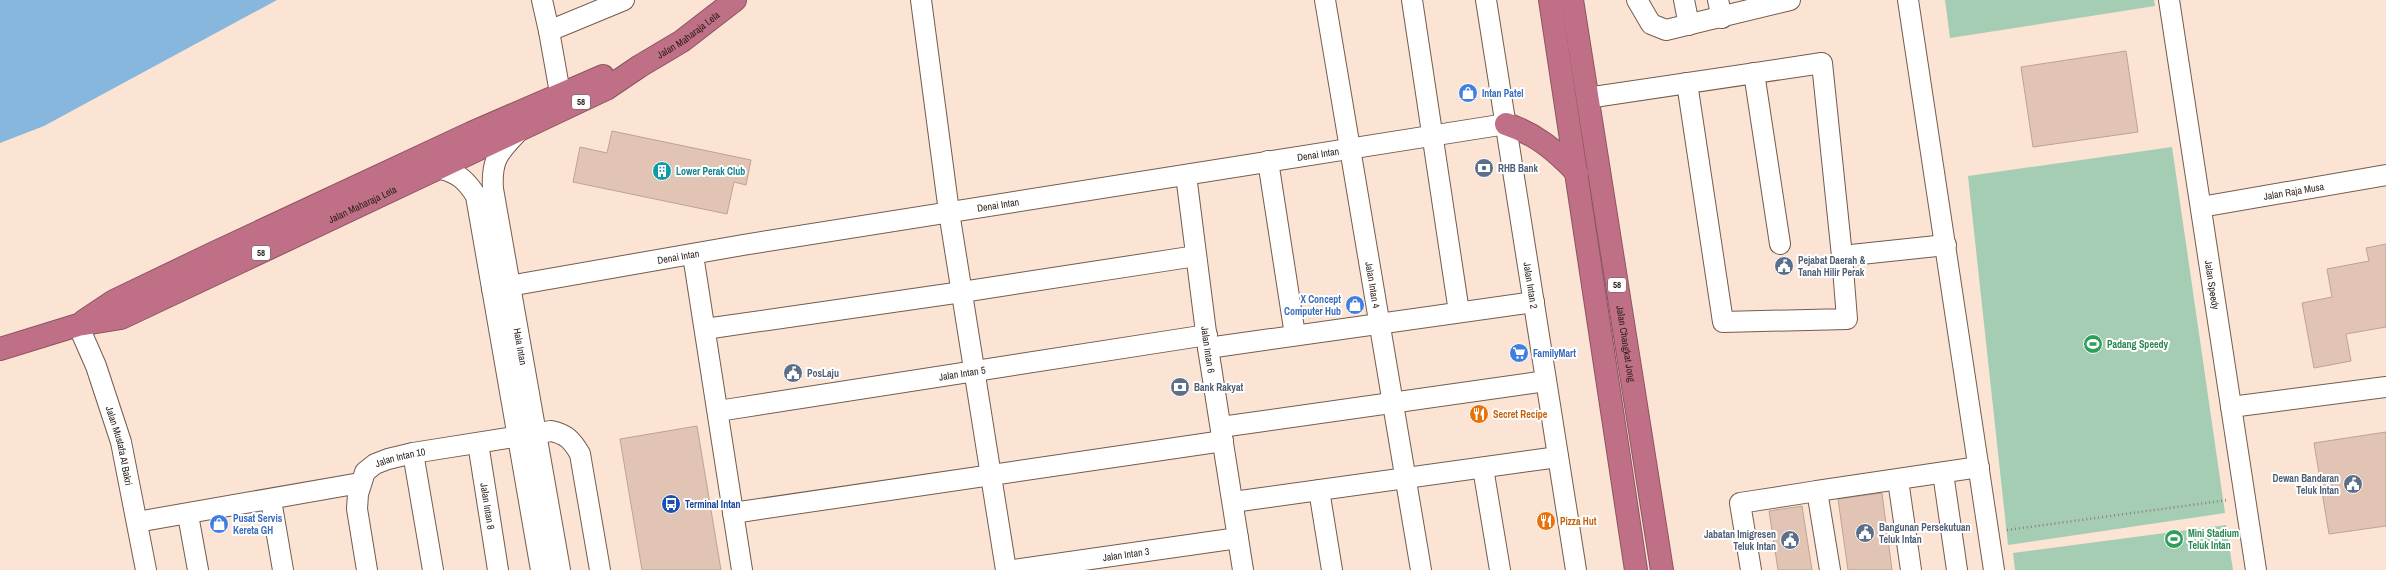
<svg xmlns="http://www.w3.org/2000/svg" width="2386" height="570" viewBox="0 0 2386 570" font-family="'Archivo Narrow',sans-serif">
	<rect width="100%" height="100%" fill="#fce4d5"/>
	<path fill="#a4cdb3" d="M1945,0h209l1,6 -205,32z
		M2172,147l53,366 -217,32 -40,-369z
		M2226,525l7,45h-218l-2,-17z"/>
	<path fill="#88b7dd" d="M0,0h277l-233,126 -44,17z"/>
	<path fill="#e1c4b3" stroke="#bfa392" d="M2126,51l12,81 -105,15 -12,-80z
		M612,131l139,29 -5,25 -12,-3 -7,32 -154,-32 7,-35 27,6z
		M2386,244v83l-40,7 5,27 -37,7 -12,-65 30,-6 -5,-28 42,-8 -3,-13z
		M697,426l24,144h-79l-22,-131z
		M2386,432v94l-57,8 -15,-91z
		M1882,493l10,77h-44l-10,-71z
		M1802,506l10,64h-34l-9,-59z"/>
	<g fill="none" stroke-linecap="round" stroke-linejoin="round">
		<g stroke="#755b4c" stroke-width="22">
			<g id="minor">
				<path d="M542,0l7,31"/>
				<path d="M921,0l28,212 57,358"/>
				<path id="s1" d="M1325,0l96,570"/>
				<path d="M1412,0l47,312"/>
				<path id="s2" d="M1486,0l90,570"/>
				<path d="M1637,0l14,24 15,6 124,-30"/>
				<path d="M1684,0l5,25"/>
				<path d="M1718,0l4,18"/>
				<path d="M1908,0l86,570"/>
				<path id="s3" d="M2169,0l87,570"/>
				<path d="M1754,73l26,171"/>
				<path d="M1687,83l36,239 124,-3 -5,-63"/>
				<path d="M560,93l-11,-62 75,-31"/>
				<path d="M1587,98l235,-35 20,193 104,-11"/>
				<path id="s4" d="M518,132c-19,20 -27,27 -25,57l67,381"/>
				<path d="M1268,161l27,174"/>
				<path d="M441,169c17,4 26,12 35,27l65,374"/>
				<path id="s5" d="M1186,175l22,173 35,222"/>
				<path id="s6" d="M2201,207l185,-32"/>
				<path d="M693,255l49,315"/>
				<path id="s7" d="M492,289l251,-44 763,-121"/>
				<path id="s8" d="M78,325l18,41 25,76 25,128"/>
				<path d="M705,329l257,-37 234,-36"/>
				<path d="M1208,348l326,-46"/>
				<path d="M2231,407l155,-20"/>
				<path id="s9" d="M718,411l489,-76"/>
				<path d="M1221,427l325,-46"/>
				<path id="s10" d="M478,443l20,127"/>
				<path d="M413,453l20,117"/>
				<path d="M1483,468l17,102"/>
				<path d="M1943,473l14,97"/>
				<path d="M1898,480l13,90"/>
				<path d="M1319,490l13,80"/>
				<path d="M271,500l12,70"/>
				<path d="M1233,502l325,-45"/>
				<path d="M733,513l490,-72"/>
				<path d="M188,515l10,55"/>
				<path d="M137,522l223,-39"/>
				<path id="s11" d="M367,570l-10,-61 1,-15 7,-22 10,-8 13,-5 25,-6 138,-22c15,3 21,9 29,23l20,116"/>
				<path id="s12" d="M1014,570l224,-32"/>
				<path d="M1751,570l-11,-67 77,-12"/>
				<path d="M1830,570l-13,-79 162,-24"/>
			</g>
		</g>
		<g stroke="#8c5460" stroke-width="24">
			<g id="highway">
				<path d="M1550,0l86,570"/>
				<path id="s13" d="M1572,0l90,570"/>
				<path d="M1506,124c30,10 49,26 71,49"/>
				<path d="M84,321l30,-20 100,-48 257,-120 132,-57"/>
				<path id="s14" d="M0,349l78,-24 43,-7 485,-229 34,-23 42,-25 53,-41"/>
			</g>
		</g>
		<path stroke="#907f74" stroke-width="2.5" stroke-dasharray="1 3" stroke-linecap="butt" d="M2007,530l221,-30"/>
		<use href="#minor" stroke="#fff" stroke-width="20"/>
		<use href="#highway" stroke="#c07086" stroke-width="22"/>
	</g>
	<defs>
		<g id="shop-disc" transform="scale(1)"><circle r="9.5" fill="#3f7fe0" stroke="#fff"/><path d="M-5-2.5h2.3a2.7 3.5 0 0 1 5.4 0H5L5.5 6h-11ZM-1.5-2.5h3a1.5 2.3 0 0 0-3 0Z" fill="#fff"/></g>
		<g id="bank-disc" transform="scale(1)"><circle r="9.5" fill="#5c6f8a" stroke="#fff"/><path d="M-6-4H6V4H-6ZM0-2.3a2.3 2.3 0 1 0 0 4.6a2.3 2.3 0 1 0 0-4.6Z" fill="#fff"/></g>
		<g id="building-disc" transform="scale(1)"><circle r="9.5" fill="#0f9aa8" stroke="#fff"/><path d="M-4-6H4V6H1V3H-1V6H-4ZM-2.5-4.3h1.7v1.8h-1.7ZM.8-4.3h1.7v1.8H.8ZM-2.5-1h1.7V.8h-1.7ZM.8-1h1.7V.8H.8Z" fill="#fff"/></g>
		<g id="civic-disc" transform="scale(1)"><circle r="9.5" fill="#5c6f8a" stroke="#fff"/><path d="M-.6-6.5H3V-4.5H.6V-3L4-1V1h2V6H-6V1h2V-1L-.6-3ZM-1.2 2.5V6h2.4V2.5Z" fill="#fff"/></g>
		<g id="stadium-disc" transform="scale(1)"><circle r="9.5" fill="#2e9e5b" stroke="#fff"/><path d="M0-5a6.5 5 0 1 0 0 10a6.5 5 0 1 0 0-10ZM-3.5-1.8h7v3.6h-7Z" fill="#fff"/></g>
		<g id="supermarket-disc" transform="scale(1)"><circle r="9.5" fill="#3f7fe0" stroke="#fff"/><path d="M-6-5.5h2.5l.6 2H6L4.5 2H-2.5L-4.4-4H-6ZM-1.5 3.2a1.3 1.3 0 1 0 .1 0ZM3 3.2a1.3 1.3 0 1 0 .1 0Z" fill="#fff"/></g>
		<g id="restaurant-disc" transform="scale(1)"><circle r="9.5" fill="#e8710a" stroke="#fff"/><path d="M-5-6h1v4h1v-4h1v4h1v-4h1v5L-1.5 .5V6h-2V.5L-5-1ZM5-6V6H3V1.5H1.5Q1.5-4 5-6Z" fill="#fff"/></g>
		<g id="bus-disc" transform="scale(1)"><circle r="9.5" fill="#1a4fb4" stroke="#fff"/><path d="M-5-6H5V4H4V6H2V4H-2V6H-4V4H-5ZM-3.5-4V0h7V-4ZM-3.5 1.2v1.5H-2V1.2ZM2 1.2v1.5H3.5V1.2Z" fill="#fff"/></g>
	</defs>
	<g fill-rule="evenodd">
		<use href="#shop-disc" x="1468" y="93"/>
		<use href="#bank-disc" x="1484" y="168"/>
		<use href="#building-disc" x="662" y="171"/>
		<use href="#civic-disc" x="1784" y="266"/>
		<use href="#shop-disc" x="1355" y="305"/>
		<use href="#stadium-disc" x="2093" y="344"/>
		<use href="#supermarket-disc" x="1519" y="353"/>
		<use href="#civic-disc" x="793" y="373"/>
		<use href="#bank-disc" x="1180" y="387"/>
		<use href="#restaurant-disc" x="1479" y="414"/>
		<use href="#civic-disc" x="2353" y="484"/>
		<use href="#bus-disc" x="671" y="504"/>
		<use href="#restaurant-disc" x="1546" y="521"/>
		<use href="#shop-disc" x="219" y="524"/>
		<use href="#civic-disc" x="1865" y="533"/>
		<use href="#stadium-disc" x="2174" y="539"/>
		<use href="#civic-disc" x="1790" y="540"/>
	</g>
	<g text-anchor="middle" stroke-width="4" stroke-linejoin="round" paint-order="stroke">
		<g fill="#fff" stroke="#6a625e" stroke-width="1">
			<rect x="572" y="95" width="18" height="14" rx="3"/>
			<rect x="252" y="246" width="18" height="14" rx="3"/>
			<rect x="1608" y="278" width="18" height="14" rx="3"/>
		</g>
		<g font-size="9" font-weight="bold" fill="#2a1f19">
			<text x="581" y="105">58</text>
			<text x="261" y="256">58</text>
			<text x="1617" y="288">58</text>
		</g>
		<g font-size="10" fill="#2a1f19" stroke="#fff">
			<text dy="4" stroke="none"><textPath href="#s14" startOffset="760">Jalan Maharaja Lela</textPath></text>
			<text dy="4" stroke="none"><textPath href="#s7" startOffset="837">Denai Intan</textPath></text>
			<text dy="4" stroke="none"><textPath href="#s6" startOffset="94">Jalan Raja Musa</textPath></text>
			<text dy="4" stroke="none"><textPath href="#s7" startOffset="513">Denai Intan</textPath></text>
			<text dy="4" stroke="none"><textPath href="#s14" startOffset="392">Jalan Maharaja Lela</textPath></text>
			<text dy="4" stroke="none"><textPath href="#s7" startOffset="189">Denai Intan</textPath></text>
			<text dy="4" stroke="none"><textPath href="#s1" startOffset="289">Jalan Intan 4</textPath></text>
			<text dy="4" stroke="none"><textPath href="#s2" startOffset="289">Jalan Intan 2</textPath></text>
			<text dy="4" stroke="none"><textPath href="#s3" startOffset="288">Jalan Speedy</textPath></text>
			<text dy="4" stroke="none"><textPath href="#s13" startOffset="348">Jalan Changkat Jong</textPath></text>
			<text dy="4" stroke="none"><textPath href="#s4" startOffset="225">Hala Intan</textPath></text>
			<text dy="4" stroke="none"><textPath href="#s5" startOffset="176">Jalan Intan 6</textPath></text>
			<text dy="4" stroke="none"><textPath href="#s9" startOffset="247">Jalan Intan 5</textPath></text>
			<text dy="4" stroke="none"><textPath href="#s8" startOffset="128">Jalan Mustafa Al Bakri</textPath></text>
			<text dy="4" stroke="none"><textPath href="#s11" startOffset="139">Jalan Intan 10</textPath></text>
			<text dy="4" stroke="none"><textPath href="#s10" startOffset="64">Jalan Intan 8</textPath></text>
			<text dy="4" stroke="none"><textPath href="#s12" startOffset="113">Jalan Intan 3</textPath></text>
		</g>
		<g font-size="10" font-weight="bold" fill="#366cbe" stroke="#fff" text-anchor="start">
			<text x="1482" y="97">Intan Patel</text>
			<text x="1341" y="303" text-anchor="end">X Concept<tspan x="1341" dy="12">Computer Hub</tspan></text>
			<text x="1533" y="357">FamilyMart</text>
			<text x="233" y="522">Pusat Servis<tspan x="233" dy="12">Kereta GH</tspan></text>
		</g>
		<g font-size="10" font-weight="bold" fill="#4e5e75" stroke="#fff" text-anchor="start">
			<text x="1498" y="172">RHB Bank</text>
			<text x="1798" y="264">Pejabat Daerah &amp;<tspan x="1798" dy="12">Tanah Hilir Perak</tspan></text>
			<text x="807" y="377">PosLaju</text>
			<text x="1194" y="391">Bank Rakyat</text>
			<text x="2339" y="482" text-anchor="end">Dewan Bandaran<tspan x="2339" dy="12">Teluk Intan</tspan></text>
			<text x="1879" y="531">Bangunan Persekutuan<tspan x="1879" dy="12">Teluk Intan</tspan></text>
			<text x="1776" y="538" text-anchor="end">Jabatan Imigresen<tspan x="1776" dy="12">Teluk Intan</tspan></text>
		</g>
		<g font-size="10" font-weight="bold" fill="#0d838f" stroke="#fff" text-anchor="start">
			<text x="676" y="175">Lower Perak Club</text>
		</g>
		<g font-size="10" font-weight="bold" fill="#27864d" stroke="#fff" text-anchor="start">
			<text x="2107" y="348">Padang Speedy</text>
			<text x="2188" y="537">Mini Stadium<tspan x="2188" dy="12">Teluk Intan</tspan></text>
		</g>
		<g font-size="10" font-weight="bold" fill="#c56008" stroke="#fff" text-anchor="start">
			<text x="1493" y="418">Secret Recipe</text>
			<text x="1560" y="525">Pizza Hut</text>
		</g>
		<g font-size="10" font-weight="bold" fill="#164399" stroke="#fff" text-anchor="start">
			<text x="685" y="508">Terminal Intan</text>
		</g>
	</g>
</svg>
